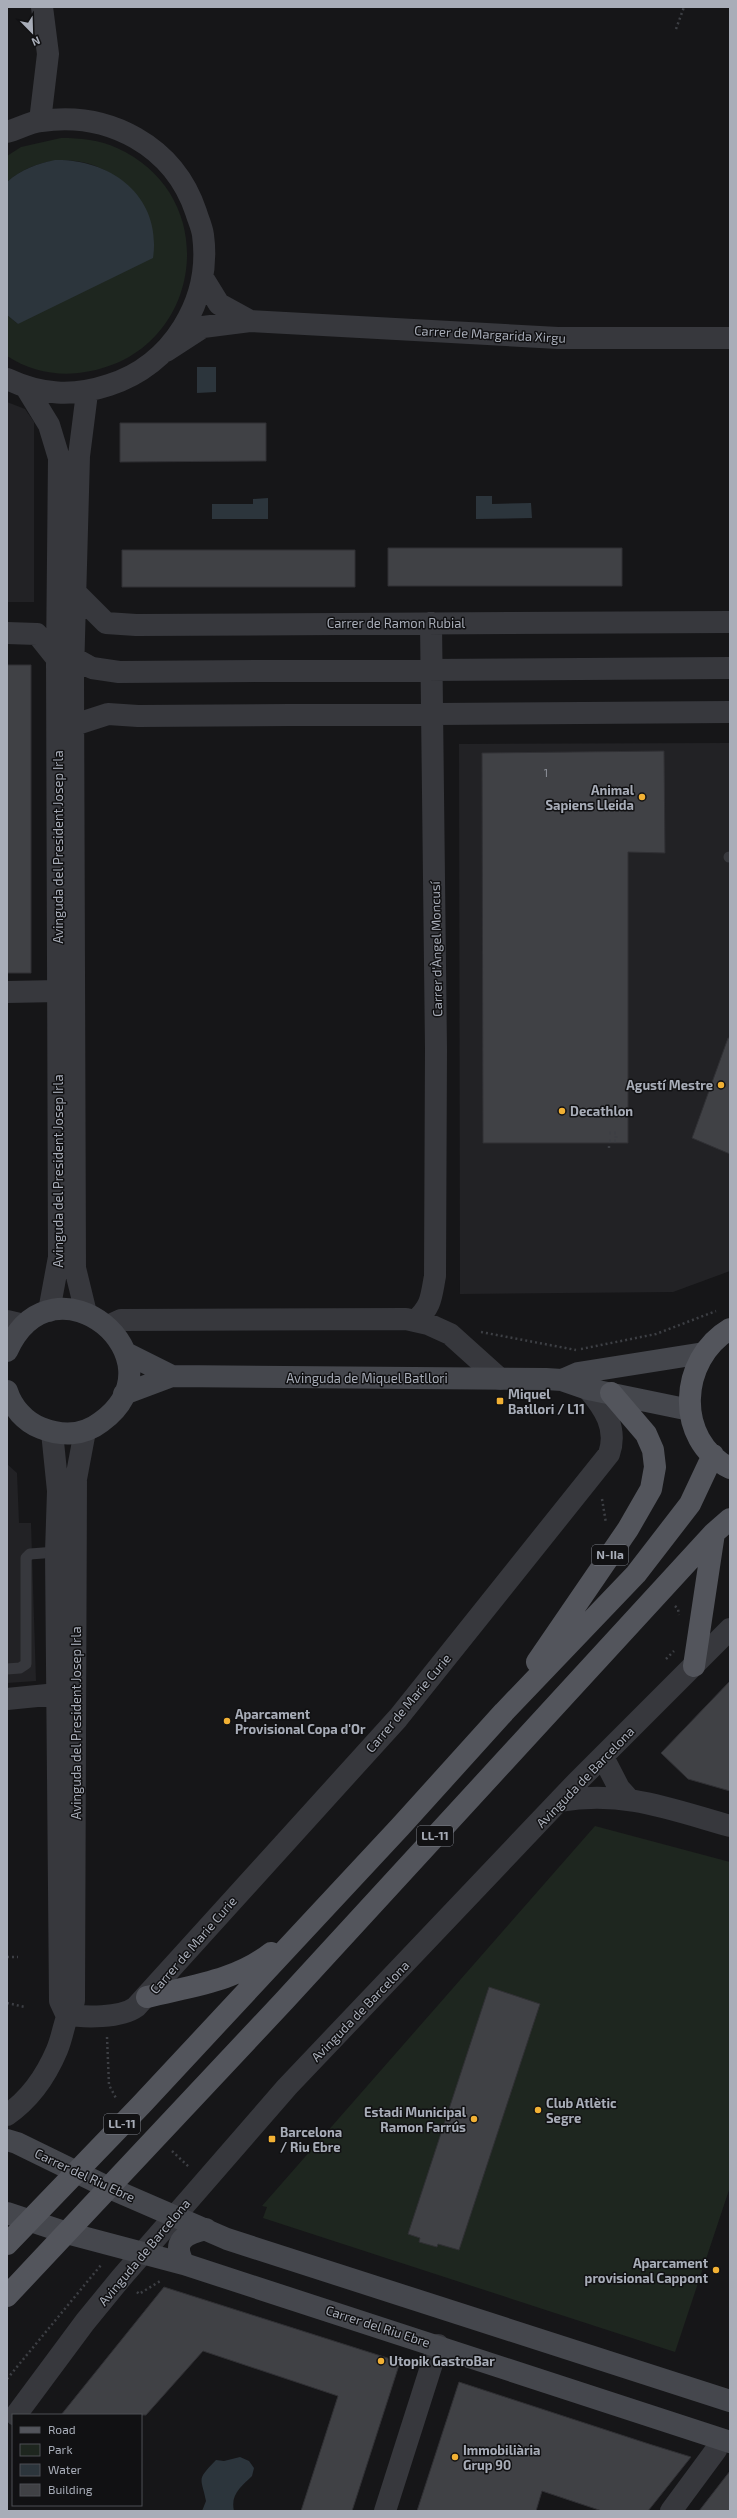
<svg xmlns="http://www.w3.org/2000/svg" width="737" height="2518" viewBox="0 0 737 2518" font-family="'Exo 2',sans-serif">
	<rect width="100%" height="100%" fill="#161618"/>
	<path fill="#222225" d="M7,402l18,7 9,13v180h-27z
		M730,743v528l-57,21 -213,2 -1,-550z
		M7,1464l10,9 2,50h12l5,158 -29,2z"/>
	<path fill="#1e261f" d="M61,138c19,0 39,2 56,10 109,49 85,207 -32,224 -26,5 -55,-1 -78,-16v-41l11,9 129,-111c-27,-53 -93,-71 -140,-31v-26l14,-9z
		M595,1826l135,36v325l-55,165 -412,-134 4,-11 -5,-1z"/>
	<path fill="#2c353c" d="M55,160c57,-1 107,37 98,98l-135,66 -11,-9v-133c14,-13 30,-18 48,-22z
		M197,367h19v25l-19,1z
		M476,496h16v8l39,-1 1,15 -56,1z
		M268,498v21h-56v-15h41v-5z
		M240,2457l9,4 5,7 -2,8c-10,10 -22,18 -18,35h-32l4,-10c-5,-25 -10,-20 10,-41l8,1z"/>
	<path fill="#404145" stroke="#303034" d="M120,423h146v38l-146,1z
		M388,548h234v38h-234z
		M122,550h233v37h-233z
		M7,665h24v308h-24z
		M664,751l1,102 -37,-1v291h-145l-1,-390z
		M728,1038h2v116l-38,-16z
		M730,1681v110l-42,-12 -27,-26z
		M489,1987l51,17 -81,246 -21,-6 -1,3 -18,-5 1,-4 -12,-4z
		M164,2287l236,75 -48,149h-51l37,-115 -135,-45 -57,64h-85z
		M459,2382l190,62 42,13 -43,54h-46l-60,-20 -6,20h-119z
		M730,2471v40h-31z"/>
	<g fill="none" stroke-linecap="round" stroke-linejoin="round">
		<path stroke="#3d3f44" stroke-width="2.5" stroke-dasharray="2 3" stroke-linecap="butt" d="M676,29l8,-22
			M609,1141h7v-8h-7
			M609,1148v-5
			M481,1332l95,18
			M581,1349l75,-15 60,-23
			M602,1499l4,24
			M675,1606l3,3 1,6
			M666,1659l8,-8
			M7,1957h11
			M7,2003l18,4
			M107,2037l2,48 8,15
			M172,2151l17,16
			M137,2292l2,2 23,-14
			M7,2379l94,-114"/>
		<path stroke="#37383d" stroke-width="11" d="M729,857h1
			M7,1669l13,-1 6,-4v-106l4,-4 26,-2"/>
		<path stroke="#37383d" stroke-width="22" d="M40,121l8,-67 -6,-47
			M7,132c11,-3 23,-10 34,-11 68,-10 133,25 155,91 2,7 6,15 7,23 9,66 -31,130 -94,150 -36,12 -68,10 -102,-6
			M203,278l16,26 31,17
			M166,351l37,-24 47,-6 308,17h172
			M27,389l22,36 10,33 -2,201 2,598 -10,54
			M75,592l31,31 30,2 594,-3
			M7,633l30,1 20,25
			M74,658l18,10 27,4 611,-4
			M74,725l34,-11 30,2 592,-4
			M7,992l52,-1
			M86,1313l-11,-45 -2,-594 6,-218 8,-63
			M7,1321l17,4
			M415,1321c17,-15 16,-24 20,-45l1,-227 -5,-426
			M108,1326l13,-6 285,-1 22,5 22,10 50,45
			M52,1432l6,59 -2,61 4,449 6,13
			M7,1699l50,-5
			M603,1757l16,31 9,10
			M560,1801c63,-11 110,8 170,25
			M66,2014c18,4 55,4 70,-7l262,-289 211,-264c9,-26 -5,-46 -21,-65
			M7,2115c23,-16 39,-39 50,-65 7,-17 7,-32 17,-49l2,-522 9,-48
			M16,2415l69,-93 36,-44 166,-191 289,-304 154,-154
			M385,2511l53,-166
			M671,2511l45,-61"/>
		<path stroke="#45474d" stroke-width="22" d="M7,1351c47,-104 180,9 94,71 -18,14 -40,14 -60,6 -16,-6 -29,-21 -34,-37
			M126,1353l46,23
			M562,1380l16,-7 126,-20
			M124,1394l48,-18 374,3 16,1 26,9 102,21
			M7,2140l10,3 90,44 120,52 503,162
			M7,2213l60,20 117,31 546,178
			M184,2264c-13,-23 1,-30 22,-35"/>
		<path stroke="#53555c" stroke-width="22" d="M730,1329c-51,30 -56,111 0,139
			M537,1662l91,-133 23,-40 4,-22 -2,-17 -7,-16 -35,-41
			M694,1666l20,-133
			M147,1997c43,-11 89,-16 124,-44
			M7,2244l134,-139 259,-278 104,-115 132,-138 54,-70 23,-49
			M7,2296l277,-295 430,-468 16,-14"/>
	</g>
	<g fill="#f2b134" stroke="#111113" stroke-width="1.5">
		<circle cx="642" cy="797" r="4"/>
		<circle cx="721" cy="1085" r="4"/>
		<circle cx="562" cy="1111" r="4"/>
		<rect x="496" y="1397" width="8" height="8" rx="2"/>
		<circle cx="227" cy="1721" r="4"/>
		<circle cx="538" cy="2110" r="4"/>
		<circle cx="474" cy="2119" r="4"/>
		<rect x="268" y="2135" width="8" height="8" rx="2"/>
		<circle cx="716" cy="2270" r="4"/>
		<circle cx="381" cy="2361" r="4"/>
		<circle cx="455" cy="2457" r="4"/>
	</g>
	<g text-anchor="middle" stroke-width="3" stroke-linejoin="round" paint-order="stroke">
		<g font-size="11" fill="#8e929b">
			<text x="546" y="777">1</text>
		</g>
		<g fill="#111113" stroke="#7b7e86" stroke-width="1">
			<rect x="592" y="1545" width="36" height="20" rx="3"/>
			<rect x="417" y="1826" width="36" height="20" rx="3"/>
			<rect x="104" y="2114" width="36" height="20" rx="3"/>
		</g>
		<g font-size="12" font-weight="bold" fill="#a8adb8">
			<text x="610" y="1559">N-IIa</text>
			<text x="435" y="1840">LL-11</text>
			<text x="122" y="2128">LL-11</text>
		</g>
		<g font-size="13" fill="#a8adb8" stroke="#111113">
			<text transform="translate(490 334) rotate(3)" y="5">Carrer de Margarida Xirgu</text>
			<text x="396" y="628">Carrer de Ramon Rubial</text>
			<text transform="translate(58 847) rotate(-90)" y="5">Avinguda del President Josep Irla</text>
			<text transform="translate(436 949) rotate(-91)" y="5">Carrer d'Àngel Moncusí</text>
			<text transform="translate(58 1171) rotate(-90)" y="5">Avinguda del President Josep Irla</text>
			<text x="367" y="1383">Avinguda de Miquel Batllori</text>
			<text transform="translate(408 1703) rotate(-50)" y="5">Carrer de Marie Curie</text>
			<text transform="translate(76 1723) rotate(-90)" y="5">Avinguda del President Josep Irla</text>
			<text transform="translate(585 1777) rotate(-46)" y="5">Avinguda de Barcelona</text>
			<text transform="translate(193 1945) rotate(-49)" y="5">Carrer de Marie Curie</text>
			<text transform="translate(360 2011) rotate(-46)" y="5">Avinguda de Barcelona</text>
			<text transform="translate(85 2175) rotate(25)" y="5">Carrer del Riu Ebre</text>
			<text transform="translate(144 2252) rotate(-50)" y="5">Avinguda de Barcelona</text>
			<text transform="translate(378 2326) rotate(18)" y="5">Carrer del Riu Ebre</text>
		</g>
		<g font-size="13" font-weight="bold" fill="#a8adb8" stroke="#111113" text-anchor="start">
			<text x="634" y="795" text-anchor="end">Animal<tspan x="634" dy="15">Sapiens Lleida</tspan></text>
			<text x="713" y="1090" text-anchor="end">Agustí Mestre</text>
			<text x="570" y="1116">Decathlon</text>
			<text x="508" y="1399">Miquel<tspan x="508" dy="15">Batllori / L11</tspan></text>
			<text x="235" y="1719">Aparcament<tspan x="235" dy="15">Provisional Copa d'Or</tspan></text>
			<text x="546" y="2108">Club Atlètic<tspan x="546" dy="15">Segre</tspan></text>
			<text x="466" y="2117" text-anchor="end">Estadi Municipal<tspan x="466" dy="15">Ramon Farrús</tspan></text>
			<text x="280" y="2137">Barcelona<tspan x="280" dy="15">/ Riu Ebre</tspan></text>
			<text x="708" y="2268" text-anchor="end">Aparcament<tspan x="708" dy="15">provisional Cappont</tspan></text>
			<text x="389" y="2366">Utopik GastroBar</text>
			<text x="463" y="2455">Immobiliària<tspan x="463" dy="15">Grup 90</tspan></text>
		</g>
	</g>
	<rect width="737" height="2518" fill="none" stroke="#a8adb8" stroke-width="16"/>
	<rect x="12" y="2414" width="130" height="92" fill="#111113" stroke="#4d4f55"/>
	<rect x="20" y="2427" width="20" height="6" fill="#53555c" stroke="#4d4f55"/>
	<text x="48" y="2434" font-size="12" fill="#a8adb8">Road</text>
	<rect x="20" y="2444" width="20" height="12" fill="#1e261f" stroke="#4d4f55"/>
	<text x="48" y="2454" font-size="12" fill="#a8adb8">Park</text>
	<rect x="20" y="2464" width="20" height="12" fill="#2c353c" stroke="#4d4f55"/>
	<text x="48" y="2474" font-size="12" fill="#a8adb8">Water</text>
	<rect x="20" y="2484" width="20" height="12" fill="#404145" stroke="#4d4f55"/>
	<text x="48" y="2494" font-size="12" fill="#a8adb8">Building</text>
	<g transform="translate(32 32) rotate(157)" stroke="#111113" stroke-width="3" paint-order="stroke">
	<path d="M0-3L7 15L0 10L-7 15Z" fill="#a8adb8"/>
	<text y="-6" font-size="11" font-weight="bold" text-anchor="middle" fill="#a8adb8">N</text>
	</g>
</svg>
